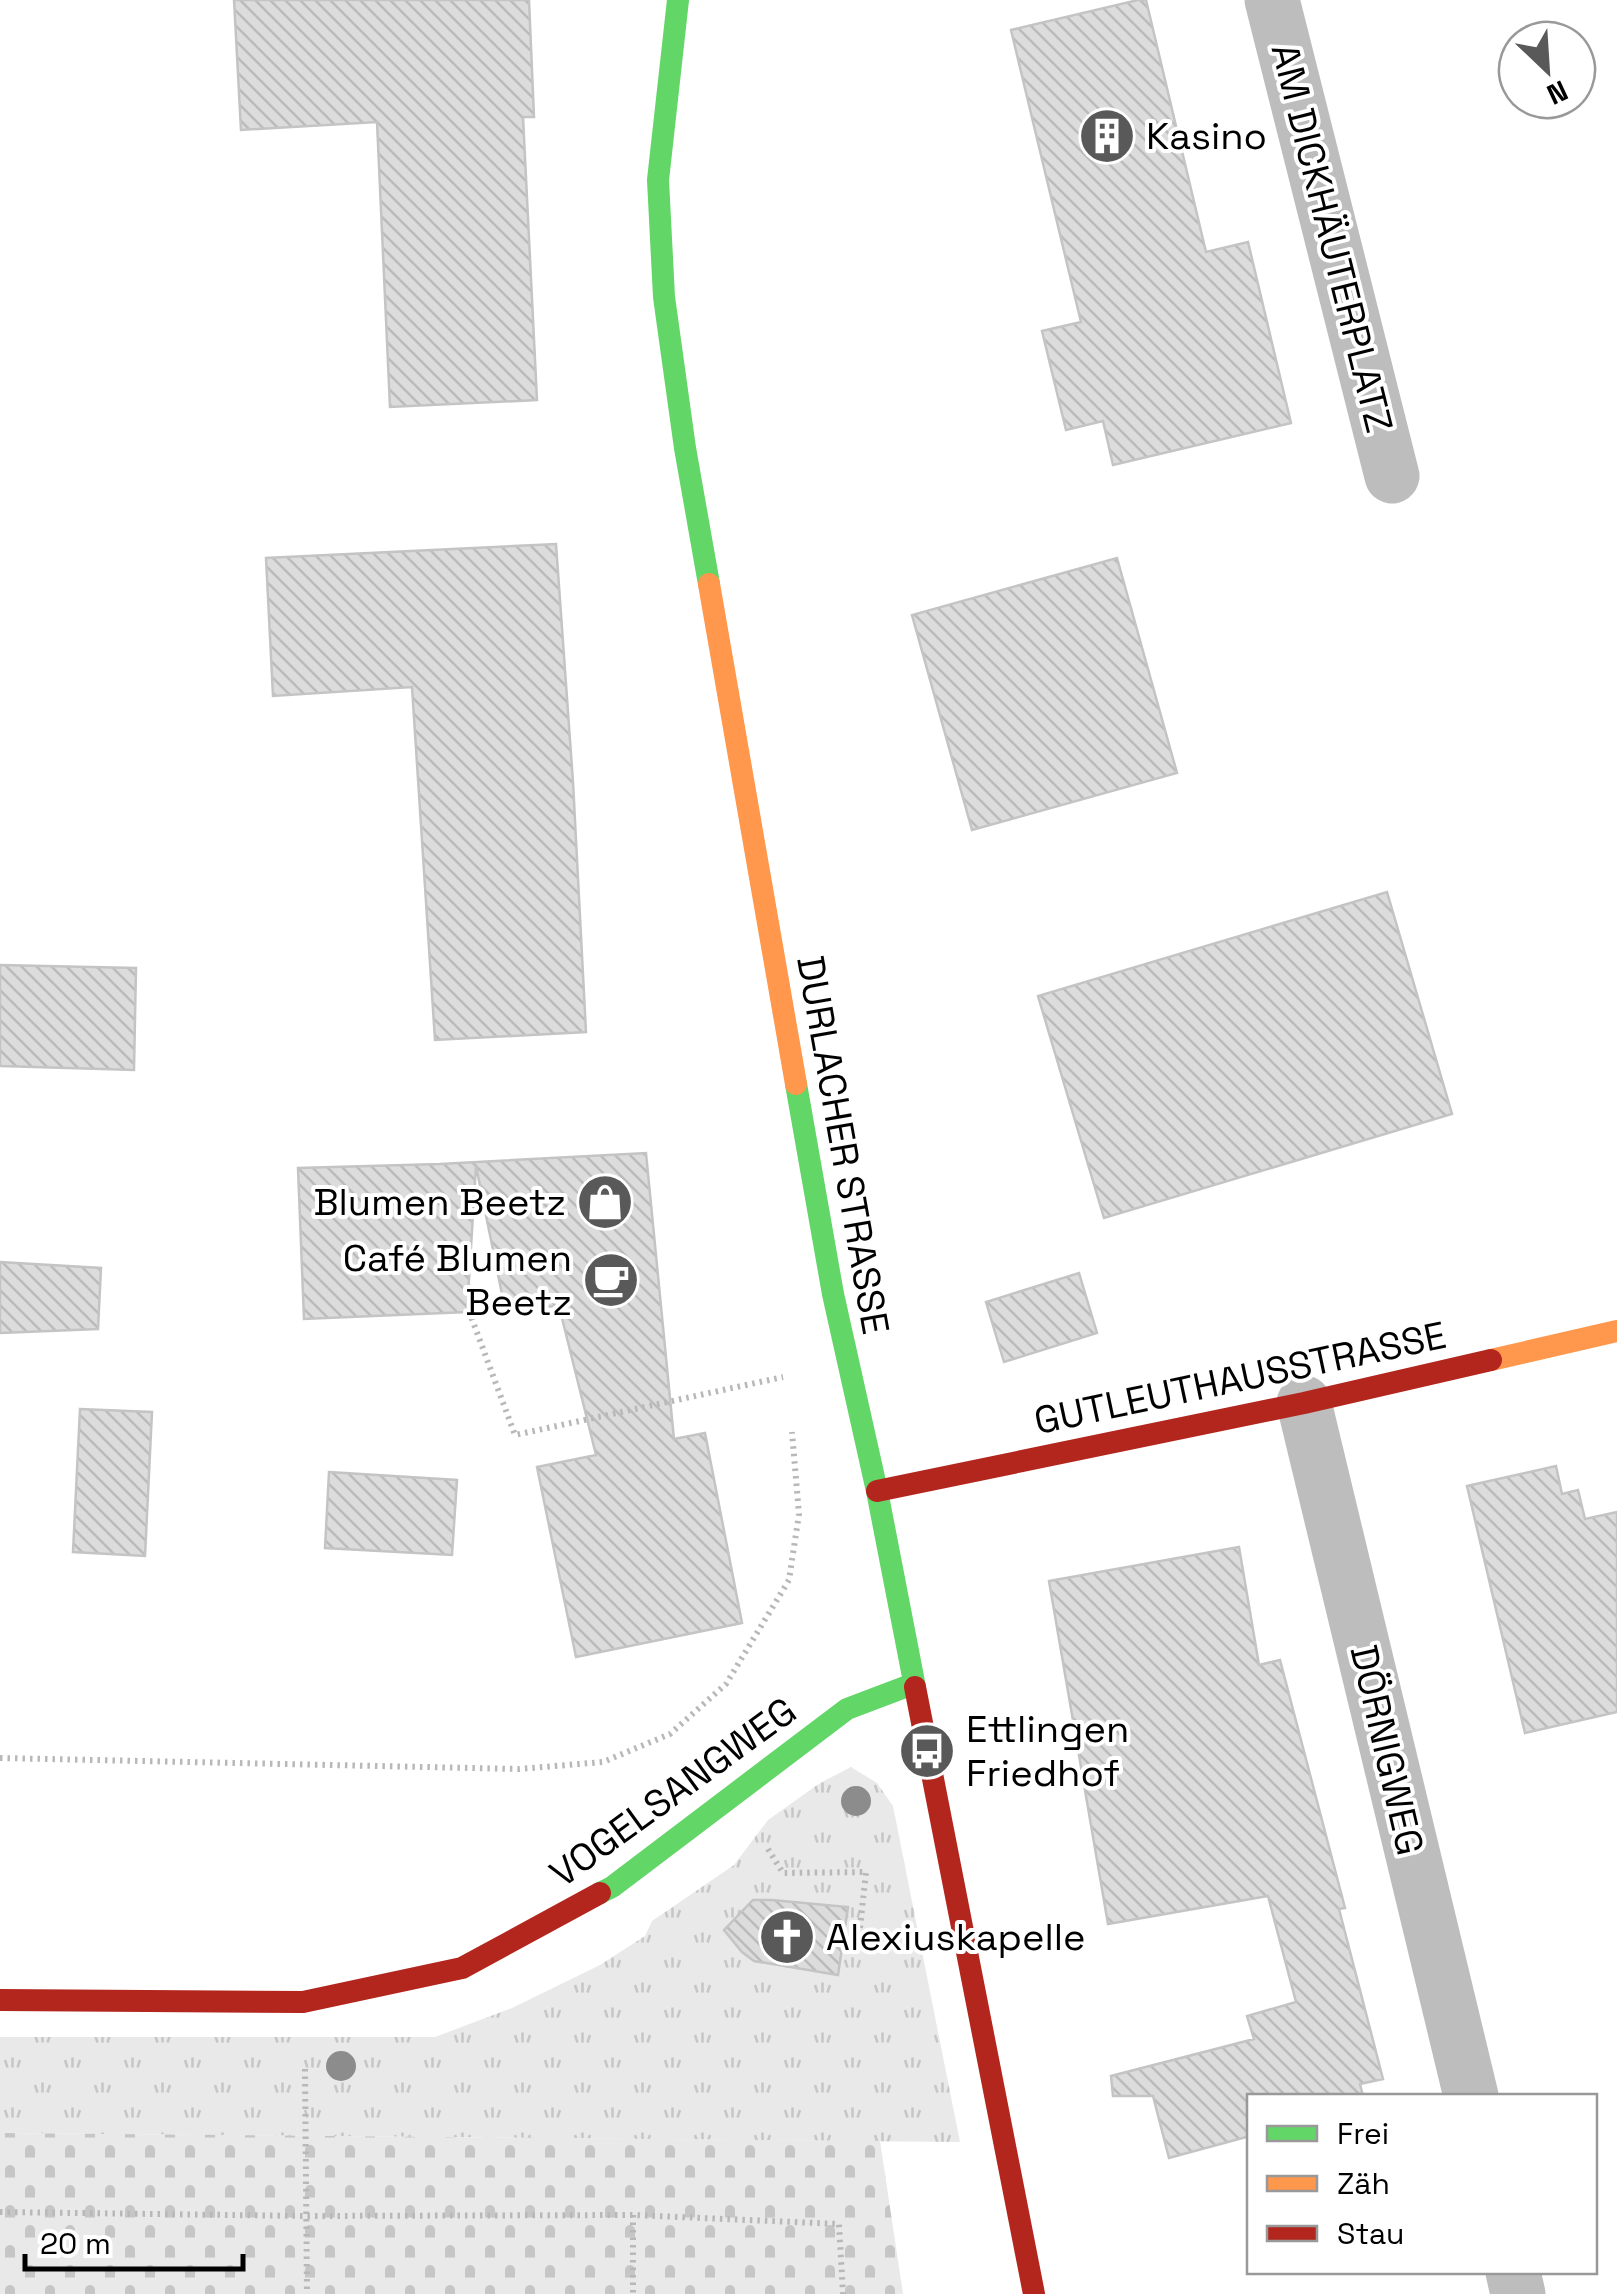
<svg xmlns="http://www.w3.org/2000/svg" width="1617" height="2294" viewBox="0 0 1617 2294" font-family="'Space Grotesk',sans-serif">
	<defs>
		<pattern id="grass-tufts" width="24" height="20" patternUnits="userSpaceOnUse" patternTransform="scale(2.5)"><rect width="24" height="20" fill="#e9e9e9"/><path d="M3 7l-1-3M5 7V3M7 7l1-3M15 17l-1-3M17 17v-4M19 17l1-3" fill="none" stroke="#c6c6c6"/></pattern>
		<pattern id="cemetery-stones" width="16" height="16" patternUnits="userSpaceOnUse" patternTransform="scale(2.5)"><rect width="16" height="16" fill="#e9e9e9"/><path d="M2 7V4a2 2 0 0 1 4 0v3zM10 15v-3a2 2 0 0 1 4 0v3z" fill="#c6c6c6"/></pattern>
		<pattern id="building-back-hatch" width="6" height="6" patternUnits="userSpaceOnUse" patternTransform="scale(2.5)"><rect width="6" height="6" fill="#dcdcdc"/><path d="M-1 5l2 2M0 0l6 6M5-1l2 2" fill="none" stroke="#bbb"/></pattern>
	</defs>
	<rect width="100%" height="100%" fill="#fff"/>
	<path fill="url(#grass-tufts)" d="M851,1767l26,16 16,23 67,336 -960,-9v-96h435l77,-29 88,-43 45,-29 7,-15 82,-56 34,-45 52,-37z"/>
	<path fill="url(#cemetery-stones)" d="M0,2133l880,8 23,153h-903z"/>
	<path fill="url(#building-back-hatch)" stroke="#c4c4c4" stroke-width="2.5" d="M234,0h295l5,117h-11l14,283 -147,7 -13,-285 -136,8z
		M1138,0h8l60,252 42,-10 43,181 -178,42 -10,-44 -37,9 -24,-99 39,-9 -70,-292z
		M556,544l17,238 13,250 -151,8 -23,-353 -139,9 -7,-138z
		M1117,558l60,215 -205,57 -60,-215z
		M1387,892l65,222 -348,104 -66,-222z
		M0,965l136,3 -2,102 -134,-4z
		M646,1153l28,286 31,-6 37,190 -166,34 -39,-190 59,-12 -37,-149 -54,3 -29,-143 -9,146 -163,7 -6,-151 142,-4z
		M0,1262l101,6 -3,61 -98,4z
		M1079,1273l18,60 -93,29 -18,-60z
		M80,1409l72,3 -7,144 -72,-4z
		M1556,1466l6,28 16,-4 7,29 32,-7v200l-92,21 -58,-247z
		M329,1472l128,8 -5,75 -127,-7z
		M1239,1547l20,118 21,-5 65,248 -6,1 44,170 -23,5 3,12h-113v40l-81,22 -16,-62h-40l-2,-20 143,-37 -7,-23 49,-14 -28,-106 -160,28 -59,-343z
		M753,1900h19l76,7 -10,68 -84,-14 -12,-9 -18,-22z"/>
	<g fill="none" stroke-linecap="round" stroke-linejoin="round">
		<path stroke="#b8b8b8" stroke-width="6" stroke-dasharray="2.5 5" stroke-linecap="butt" d="M469,1311l46,124 268,-58
			M0,1758l519,11 84,-7 67,-28 56,-50 63,-104 10,-66 -7,-82
			M768,1849l15,24 83,-1 -7,65h-16
			M305,2069l2,225
			M0,2212l307,4 326,-1 206,9 4,70
			M633,2215v79"/>
		<path stroke="#bdbdbd" stroke-width="55" d="M1272,0l120,476
			M1304,1403l167,693
			M1513,2272l5,22"/>
		<path stroke="#63d668" stroke-width="22" d="M678,0l-20,180 6,117 21,151 24,136
			M796,1084l37,210 44,197 38,196
			M600,1893l12,-6 235,-178 66,-25"/>
		<path stroke="#ff974d" stroke-width="22" d="M709,584l87,500
			M1491,1360l126,-29"/>
		<path stroke="#b3261e" stroke-width="22" d="M877,1491l427,-88 187,-43
			M915,1687l119,607
			M0,2000l303,2 159,-34 138,-75"/>
	</g>
	<g fill="#8c8c8c">
		<circle cx="856" cy="1801" r="15"/>
		<circle cx="341" cy="2066" r="15"/>
	</g>
	<defs>
		<g id="building-disc" transform="scale(2.875)"><circle r="9.5" fill="#595959" stroke="#fff"/><path d="M-4-6H4V6H1V3H-1V6H-4ZM-2.5-4.3h1.7v1.8h-1.7ZM.8-4.3h1.7v1.8H.8ZM-2.5-1h1.7V.8h-1.7ZM.8-1h1.7V.8H.8Z" fill="#fff"/></g>
		<g id="shop-disc" transform="scale(2.875)"><circle r="9.5" fill="#595959" stroke="#fff"/><path d="M-5-2.5h2.3a2.7 3.5 0 0 1 5.4 0H5L5.5 6h-11ZM-1.5-2.5h3a1.5 2.3 0 0 0-3 0Z" fill="#fff"/></g>
		<g id="cafe-disc" transform="scale(2.875)"><circle r="9.5" fill="#595959" stroke="#fff"/><path d="M-5.5-4.5H6V0H3Q3 3.5 0 3.5H-2.5Q-5.5 3.5-5.5 0ZM3-3.2v2h1.7v-2ZM-6 4.5H4V6H-6Z" fill="#fff"/></g>
		<g id="bus-disc" transform="scale(2.875)"><circle r="9.5" fill="#595959" stroke="#fff"/><path d="M-5-6H5V4H4V6H2V4H-2V6H-4V4H-5ZM-3.5-4V0h7V-4ZM-3.5 1.2v1.5H-2V1.2ZM2 1.2v1.5H3.5V1.2Z" fill="#fff"/></g>
		<g id="church-disc" transform="scale(2.875)"><circle r="9.5" fill="#595959" stroke="#fff"/><path d="M-1.2-6h2.4v3.5h3.3v2.4h-3.3V6h-2.4V-.1h-3.3v-2.4h3.3Z" fill="#fff"/></g>
	</defs>
	<g fill-rule="evenodd">
		<use href="#building-disc" x="1107" y="136"/>
		<use href="#shop-disc" x="605" y="1202"/>
		<use href="#cafe-disc" x="611" y="1280"/>
		<use href="#bus-disc" x="927" y="1751"/>
		<use href="#church-disc" x="787" y="1937"/>
	</g>
	<g text-anchor="middle" stroke-width="8" stroke-linejoin="round" paint-order="stroke">
		<g font-size="38" fill="#000" stroke="#fff" text-anchor="start">
			<text x="1146" y="149">Kasino</text>
			<text x="566" y="1215" text-anchor="end">Blumen Beetz</text>
			<text x="572" y="1271" text-anchor="end">Café Blumen<tspan x="572" dy="44">Beetz</tspan></text>
			<text x="966" y="1742">Ettlingen<tspan x="966" dy="44">Friedhof</tspan></text>
			<text x="826" y="1950">Alexiuskapelle</text>
		</g>
		<g font-size="38" fill="#000" stroke="#fff">
			<text transform="translate(1332 238) rotate(76)" y="13">AM DICKHÄUTERPLATZ</text>
			<text transform="translate(843 1145) rotate(80)" y="13">DURLACHER STRASSE</text>
			<text transform="translate(1240 1378) rotate(-12)" y="13">GUTLEUTHAUSSTRASSE</text>
			<text transform="translate(1387 1750) rotate(77)" y="13">DÖRNIGWEG</text>
			<text transform="translate(673 1792) rotate(-36)" y="13">VOGELSANGWEG</text>
		</g>
	</g>
	<rect x="1247" y="2094" width="350" height="180" fill="#ffffff" stroke="#999999" stroke-width="2.5"/>
	<rect x="1267" y="2126" width="50" height="15" fill="#63d668" stroke="#999999" stroke-width="2.5"/>
	<text x="1337" y="2144" font-size="30" fill="#000000">Frei</text>
	<rect x="1267" y="2176" width="50" height="15" fill="#ff974d" stroke="#999999" stroke-width="2.5"/>
	<text x="1337" y="2194" font-size="30" fill="#000000">Zäh</text>
	<rect x="1267" y="2226" width="50" height="15" fill="#b3261e" stroke="#999999" stroke-width="2.5"/>
	<text x="1337" y="2244" font-size="30" fill="#000000">Stau</text>
	<g transform="translate(1547 70) rotate(155)"><circle r="48" fill="#ffffff" stroke="#999999" stroke-width="2.5"/>
	<path d="M0-8L18 38L0 25L-18 38Z" fill="#595959"/>
	<text y="-15" font-size="28" font-weight="bold" text-anchor="middle" fill="#000000">N</text>
	</g>
	<path d="M25 2254v15h218v-15" fill="none" stroke="#000000" stroke-width="5"/>
	<text x="40" y="2254" font-size="30" fill="#000000" stroke="#ffffff" stroke-width="8" paint-order="stroke">20 m</text>
</svg>
